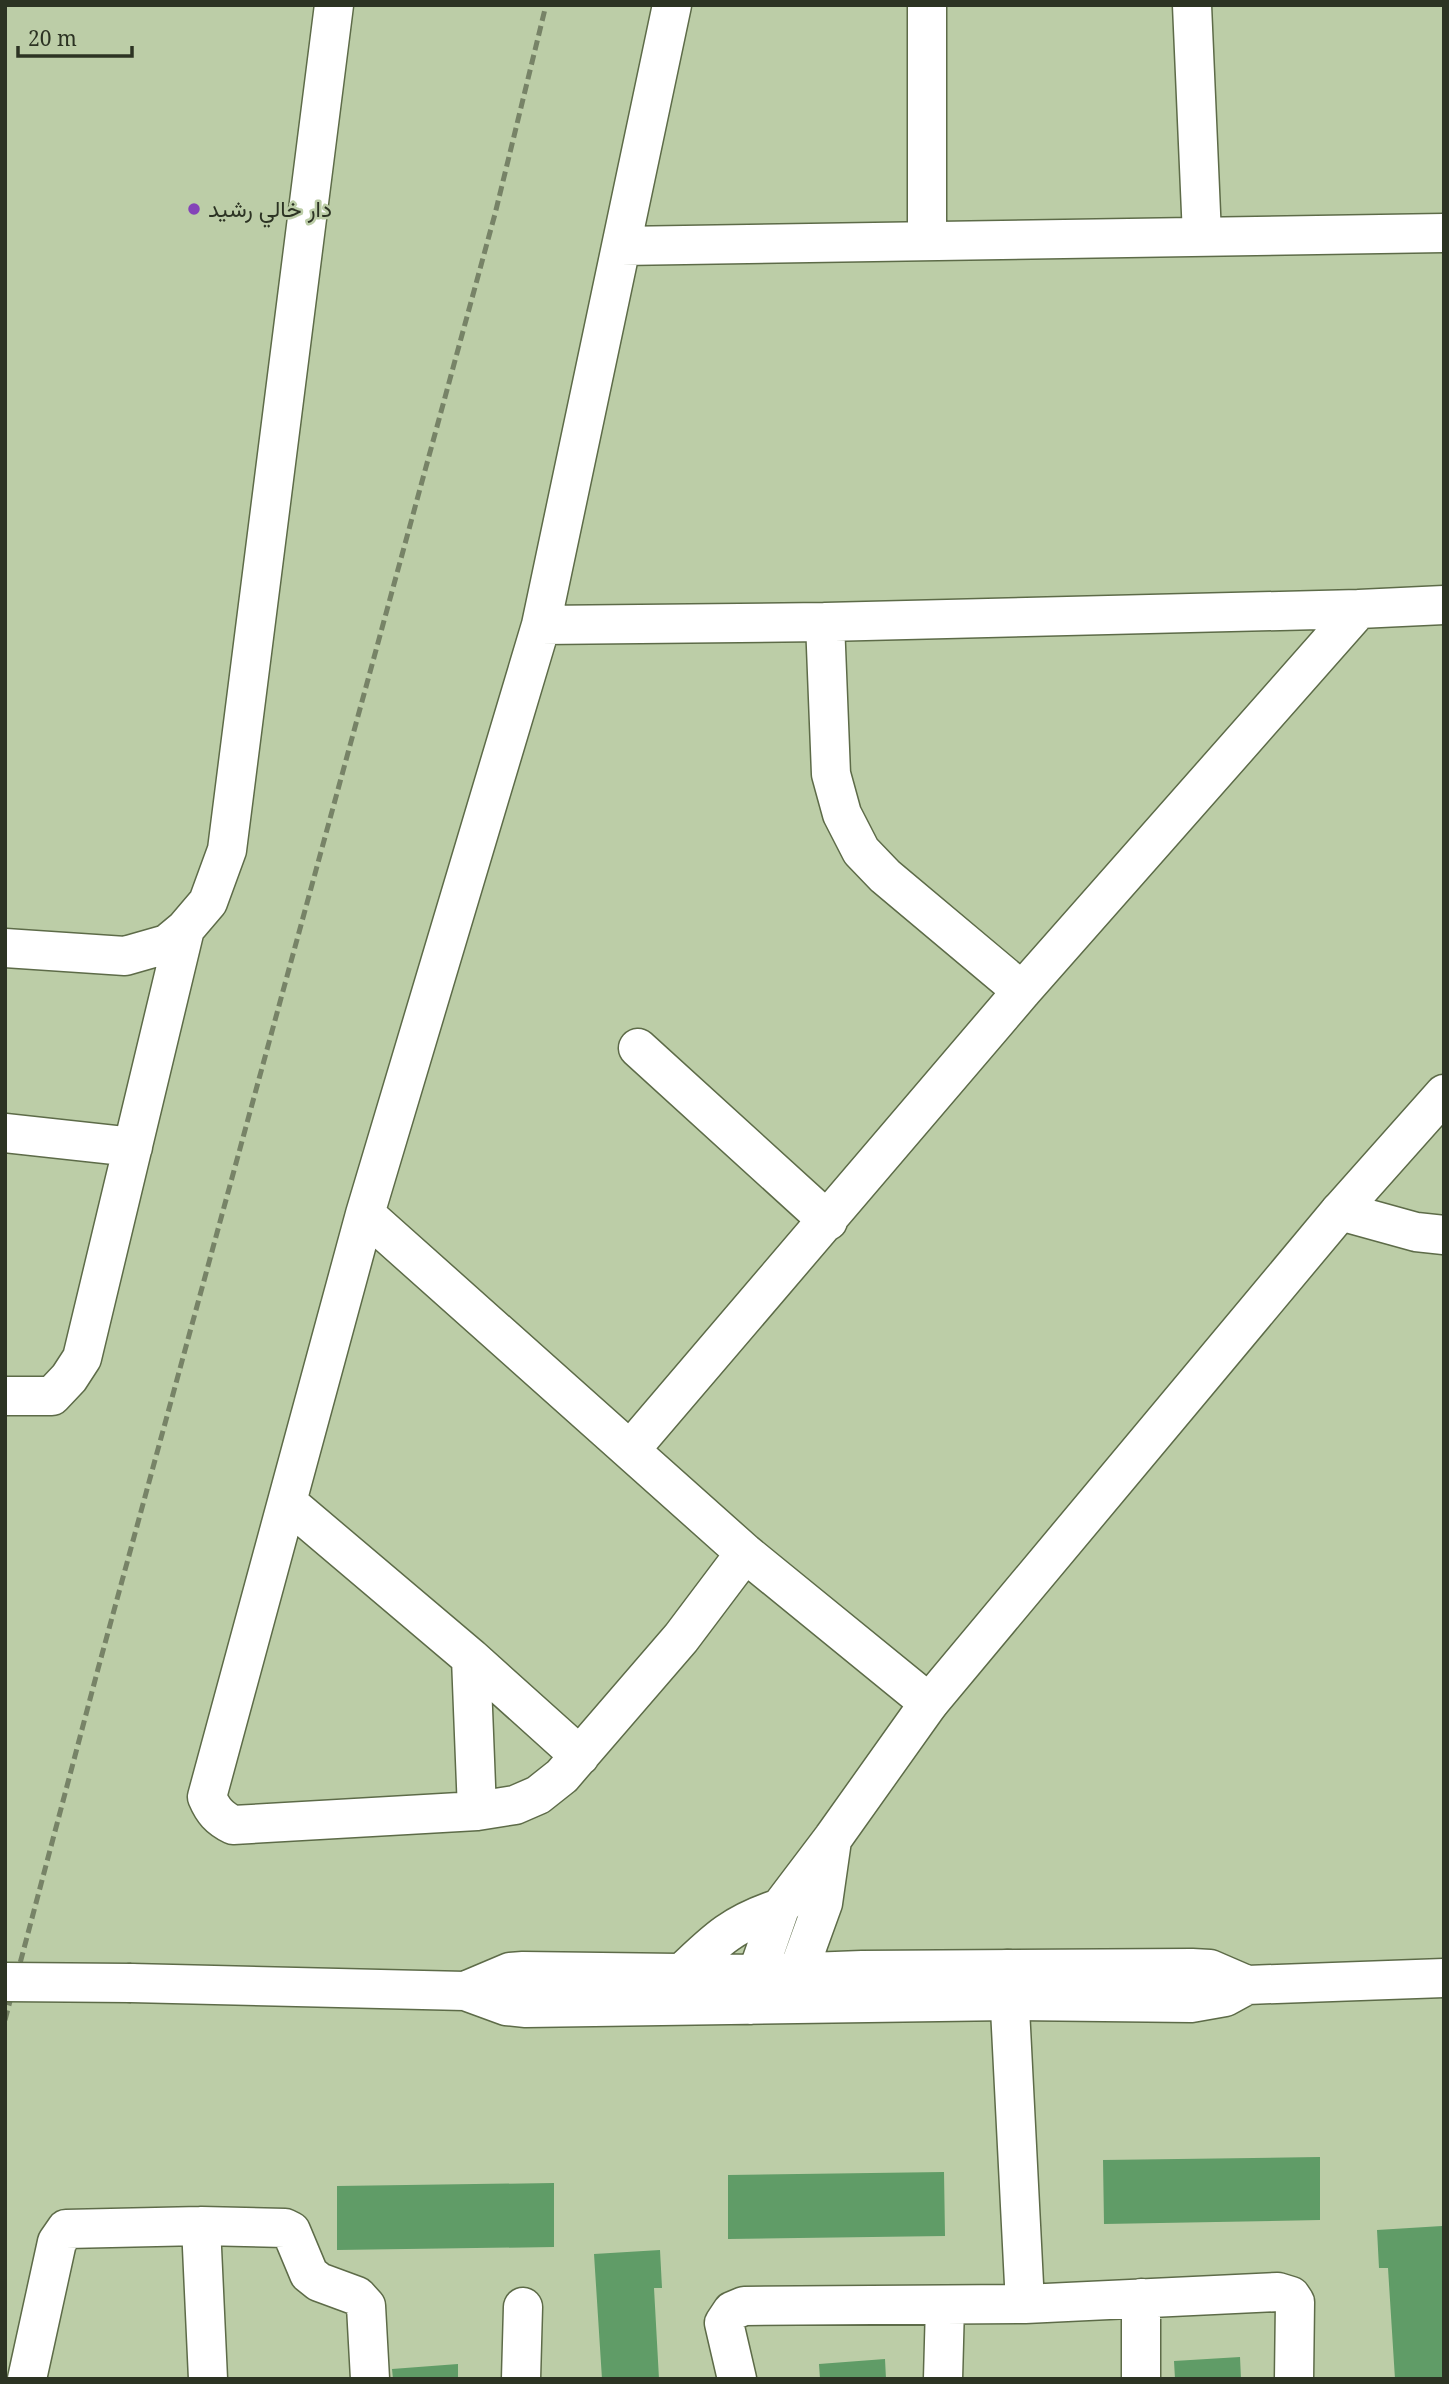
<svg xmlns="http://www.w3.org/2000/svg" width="1449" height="2384" viewBox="0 0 1449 2384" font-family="'Noto Serif',Vazirmatn,serif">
	<rect width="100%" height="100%" fill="#bccda7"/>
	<path fill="#609c67" d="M1320,2157v63l-216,4 -1,-64z
		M944,2172l1,64 -217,3v-64z
		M554,2183v64l-217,3v-64z
		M1442,2226l2,153h-49l-7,-111h-9l-2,-38z
		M660,2250l2,38h-8l5,91h-57l-8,-125z
		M1240,2357l1,22h-66l-1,-18z
		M885,2359l1,20h-66l-1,-15z
		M458,2364v15h-65l-1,-10z"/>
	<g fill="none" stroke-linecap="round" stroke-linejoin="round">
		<g stroke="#5d6b48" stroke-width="41">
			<path id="street" d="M672,5l-131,620 -176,589 -158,583c6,14 12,21 26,28l244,-14 38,-6 23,-10 24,-19 119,-138 64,-85
				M1192,5l10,231
				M927,241v-236
				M621,246l823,-13
				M825,622l6,152 11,40 19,37 24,25 137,115
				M541,625l284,-3 534,-13 85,-4
				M5,948l120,8 42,-12 18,-15 23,-27 19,-52 107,-845
				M638,1048l190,173
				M5,1133l128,14
				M1340,1211l76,21 28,3
				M365,1214l380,339 184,150
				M5,1396h47l17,-18 13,-20 103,-429
				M631,1449l391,-458 337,-382
				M288,1503l183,155 109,98
				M471,1658l6,153
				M1008,1969l17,335
				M201,2226l7,153
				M1141,2298v81
				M27,2379l30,-137 9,-13 135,-3 84,2 6,3 18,43 10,8 38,14 9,10 4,73
				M521,2379l2,-72
				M737,2379l-13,-56 8,-12 12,-5 281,-2 253,-12 13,4 4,6 -1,77
				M943,2379l2,-74"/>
		</g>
		<g stroke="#5d6b48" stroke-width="41">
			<path id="secondary" d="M683,1972c34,-33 51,-49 97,-64
				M131,1983l334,8 41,15 20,2 484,-7 181,2 34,-6 22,-12 197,-7
				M465,1991l45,-19 13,-1 234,3 105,-4 330,-2 18,1 37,16
				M796,1995l2,-23 25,-69 9,-63
				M750,2005l7,-31 23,-66 53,-70 96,-135 411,-492 104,-117"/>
		</g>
		<use href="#street" stroke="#fff" stroke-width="38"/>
		<use href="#secondary" stroke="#fff" stroke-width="38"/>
		<path stroke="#778367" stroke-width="5" stroke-dasharray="10 5" stroke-linecap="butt" d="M5,2020l93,-351 397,-1455 51,-209"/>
		<g stroke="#5d6b48" stroke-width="41" stroke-linecap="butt">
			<path id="secondary-bridge" d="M5,1982l126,1"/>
		</g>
		<use href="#secondary-bridge" stroke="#fff" stroke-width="38"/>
	</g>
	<circle fill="#8443b8" stroke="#bccda7" stroke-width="2.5" cx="194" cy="209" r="7"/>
	<g text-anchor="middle" stroke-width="5" stroke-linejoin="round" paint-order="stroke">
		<g font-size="23" fill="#2c3323" stroke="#bccda7" text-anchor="start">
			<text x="208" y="217">دار خالي رشيد</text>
		</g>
	</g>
	<rect width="1449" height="2384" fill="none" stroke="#2c3323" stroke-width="14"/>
	<path d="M18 46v10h114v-10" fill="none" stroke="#2c3323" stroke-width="3.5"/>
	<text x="28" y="46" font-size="21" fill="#2c3323" stroke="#bccda7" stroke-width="5" paint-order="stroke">20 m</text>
</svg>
